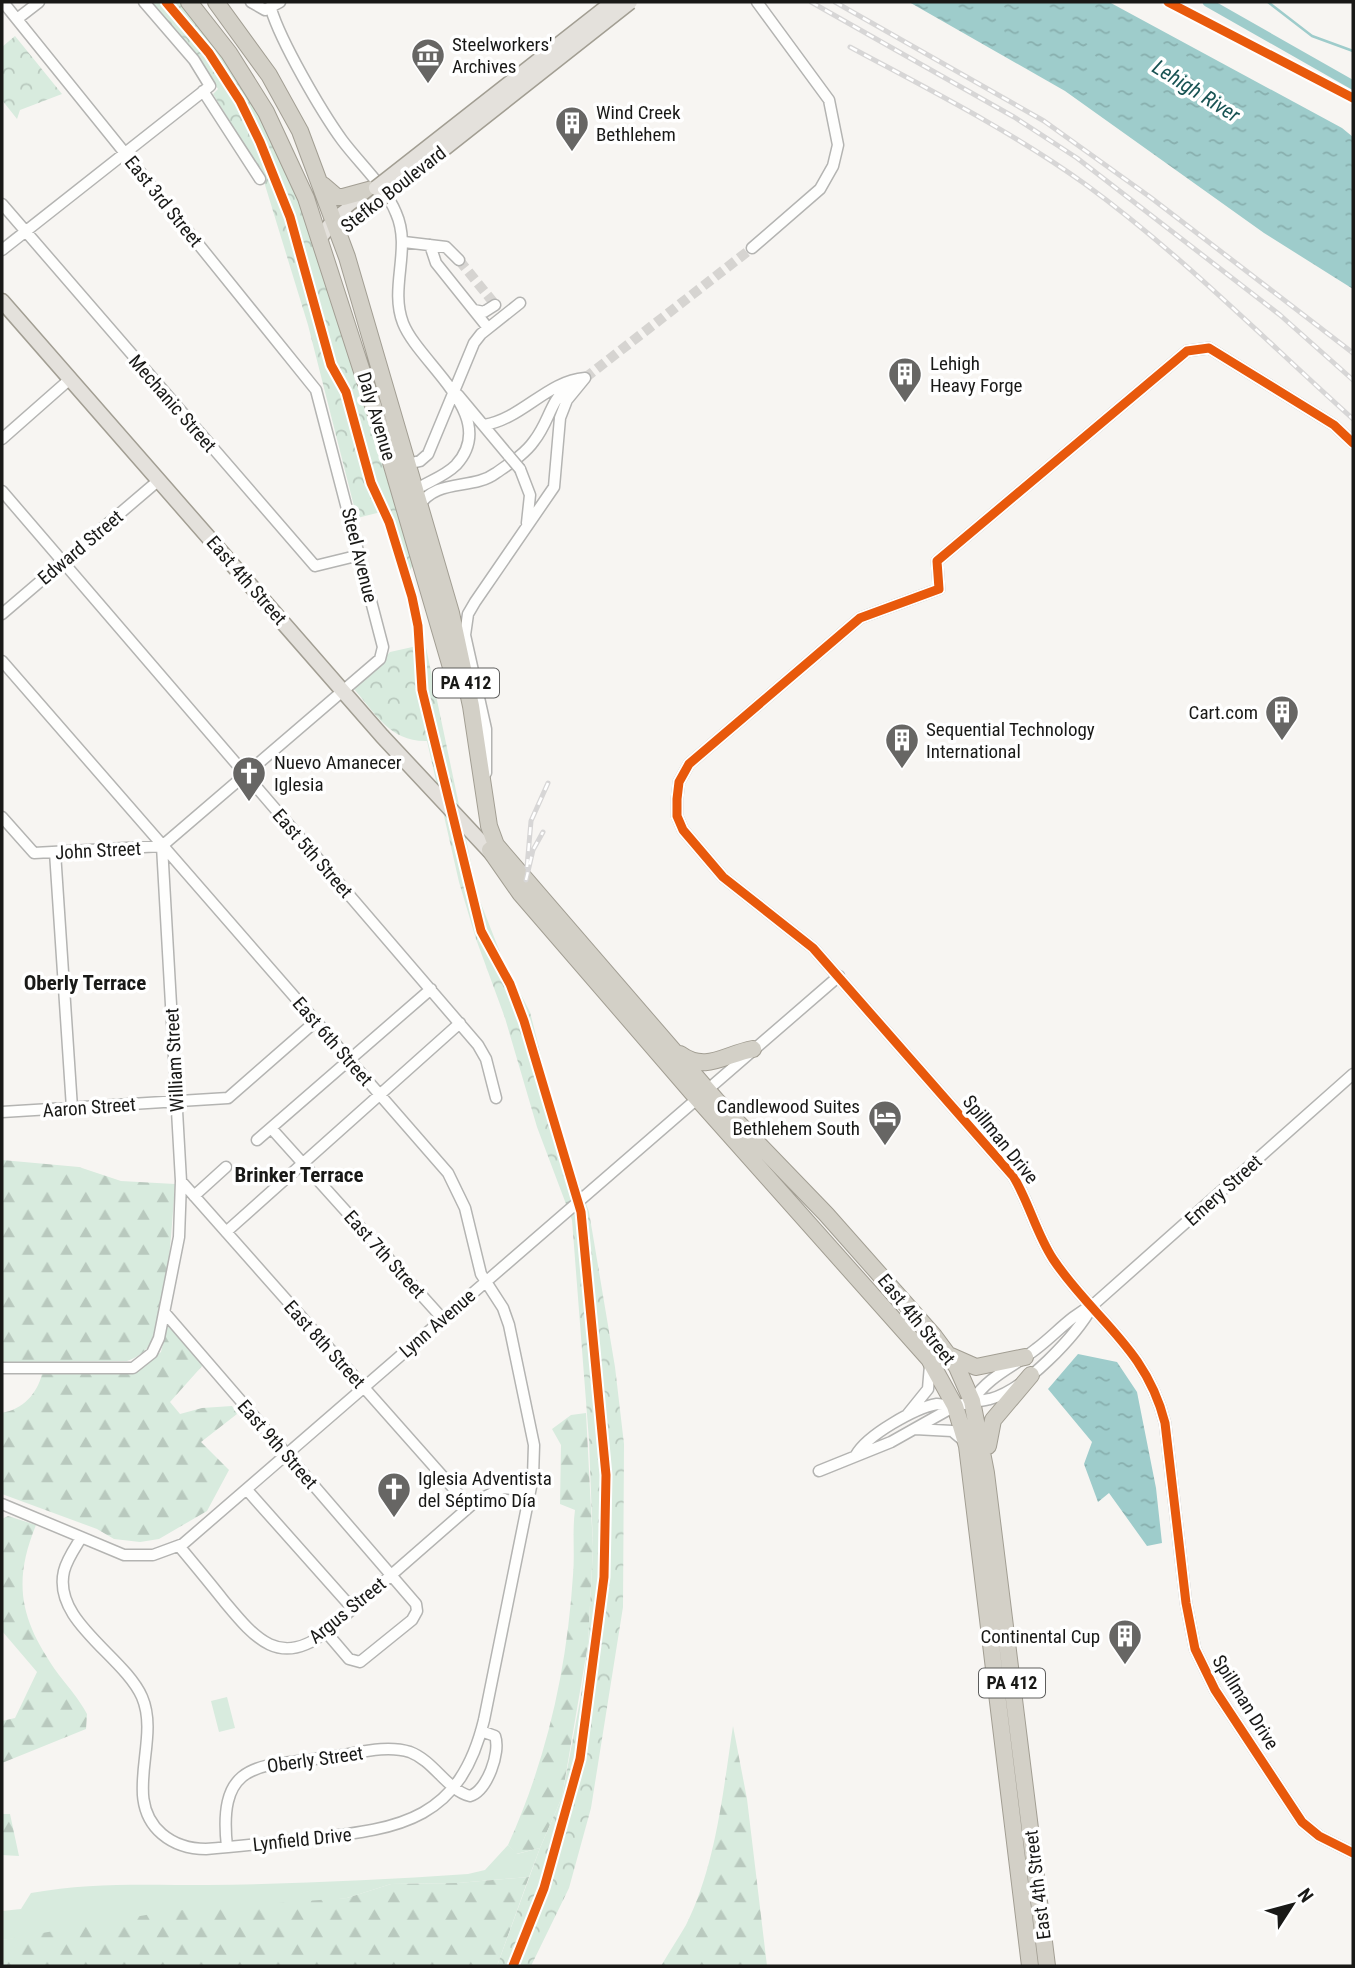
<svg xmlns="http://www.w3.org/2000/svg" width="1355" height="1968" viewBox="0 0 1355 1968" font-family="'Roboto Condensed',sans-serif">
	<defs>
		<pattern id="forest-firs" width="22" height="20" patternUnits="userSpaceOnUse" patternTransform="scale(1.75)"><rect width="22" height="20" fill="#d8ebde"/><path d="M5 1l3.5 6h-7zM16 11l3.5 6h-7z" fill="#b9c9be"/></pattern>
		<pattern id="park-crowns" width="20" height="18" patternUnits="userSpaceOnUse" patternTransform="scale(1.75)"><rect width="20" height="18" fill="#d8ebde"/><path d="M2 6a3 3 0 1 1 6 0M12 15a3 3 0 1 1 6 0" fill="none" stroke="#b9c9be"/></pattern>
		<pattern id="water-ripples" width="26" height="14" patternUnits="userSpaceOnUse" patternTransform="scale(1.75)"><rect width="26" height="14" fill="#9ecccb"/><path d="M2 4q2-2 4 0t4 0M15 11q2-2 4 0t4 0" fill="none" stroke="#88afae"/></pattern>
	</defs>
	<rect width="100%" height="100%" fill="#f7f5f2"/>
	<path fill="#d8ebde" d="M227,1697l8,31 -16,4 -8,-31z
		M508,1845l9,9 23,-6 -11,29 -71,6 -67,1 -44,14 -345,42v-29l19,-2 10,-16c61,-11 115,-8 176,-8 87,-1 174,-5 261,-11l17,-4z"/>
	<path fill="url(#forest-firs)" d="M2,1160l77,7 42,14 54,3c-3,39 -7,124 -23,157 -6,11 -14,16 -25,20l-125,1z
		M168,1323l35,42 -33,37 10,12 22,-6 30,-2 5,8 -36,28 28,28 -22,41 -48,28 -19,3 -26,-3 -17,-10 -95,-35v-81c21,-4 35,-19 40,-39h91l28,-22z
		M586,1413l7,134 -5,97 -26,153 -22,51 -24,6 -8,-9c39,-86 59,-176 65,-270 2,-22 -1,-43 2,-65l-15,-6 1,-59 -9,-16 19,-14z
		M8,1516l28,9c-25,61 -14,98 23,150 10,13 20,24 28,39l-1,15 -84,34v-42l13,-3 22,-46 -35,-41v-112z
		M733,1726l14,73 20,167h-106c8,-14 17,-27 25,-41 30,-60 37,-133 47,-199z
		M2,1814h8l9,42 -17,-1z
		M529,1877l-32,89h-495v-26l167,-29 178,-13 44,-14 67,-1z"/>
	<path fill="url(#park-crowns)" d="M151,2h30l32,37 50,78 42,93 108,354 -3,7 68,325 25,64 27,52 27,107 32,93 26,155 9,77 -1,163 -32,201 -22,80 -38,78h-34l43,-118 22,-51 19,-102 7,-51 5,-97 -4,-107 -17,-220 -35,-93 -32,-109 -29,-79 -17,-57 -32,-141c-37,1 -51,-27 -73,-52l36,-37 27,-6c-5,-31 -17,-113 -36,-134l-24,6 -49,-193 -47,-153 -48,-78 5,-5z
		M15,36l47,58 -42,16 -3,9 -15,-19v-53z"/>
	<path fill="url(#water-ripples)" d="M909,2h200l233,126 11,9v152l-89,-56 -199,-142z
		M1078,1354l39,8 20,30 19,96 6,55 -15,3 -38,-53 -11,9 -14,-38 8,-22 -44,-53z"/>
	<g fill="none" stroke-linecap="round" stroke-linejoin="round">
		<path stroke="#9ecccb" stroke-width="2.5" d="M1268,2l44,34 41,15"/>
		<path stroke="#9ecccb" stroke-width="9" d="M1207,2l146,83"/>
		<path stroke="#d6d4d1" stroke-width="10" stroke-dasharray="10 5" stroke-linecap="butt" d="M459,260l34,42
			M585,378l167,-130"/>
		<g stroke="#b4b4b2" stroke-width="13">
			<path id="minor" d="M3,2l313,388 67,257 -3,12 -218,187
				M251,2l14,8 15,-8
				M271,9c10,33 50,102 71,131 17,23 43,46 54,73 16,36 -7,74 7,110 16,41 98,93 53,142 -13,13 -31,17 -45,28
				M17,19l22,-17
				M203,91l57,88
				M2,204l313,362 45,-11
				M404,242l42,5 13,13
				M430,245l6,18 52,65
				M752,248l68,-59 13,-23 5,-21 -9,-45 -72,-98
				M2,250l208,-164 -16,-26 -50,-58
				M474,310l10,2 11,-7
				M458,395l51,61
				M484,425c38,-6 63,-44 101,-47l-18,22 -7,18 -6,69 -79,115 -7,12 -3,21 21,94v44
				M2,439l68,-60
				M1353,443l-19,-18 -125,-77 -22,3 -250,210 2,28 -79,29 -171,146 -10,18 -2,17v17l6,14 40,47 90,71 200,228c16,26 23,57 40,83 40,60 93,88 112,164l21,180 9,46 20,41 87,132 17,14 34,17
				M403,465l17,-4 8,-7 46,-111 7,-9 39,-31
				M520,469l10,26 -3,28
				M2,491l476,554 8,14 10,39
				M418,507c19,-30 54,-16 78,-34 13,-9 29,-19 38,-32 15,-19 15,-37 34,-56
				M2,614l157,-134
				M2,661l446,512 17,35 16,66 22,34 6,17 25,120 -1,32 -49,243c-24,99 -82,109 -171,118 -36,4 -71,8 -107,11 -16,0 -31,-4 -44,-15 -41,-35 -1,-93 -20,-137 -18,-41 -90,-76 -78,-126 3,-12 11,-23 17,-33
				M2,817l32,36 128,-7
				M55,852l17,256
				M2,1112l226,-14 88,-77
				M271,1128l171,190
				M257,1140l174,-151
				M181,1181l288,325
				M194,1196l32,-29
				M226,1232l234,-209
				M165,1313l251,291 1,7 -5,9 -52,42 -11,-3 -23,-27
				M2,1368h131l19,-15 7,-15 20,-101 2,-56 -19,-335
				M972,1401c18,-26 40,-33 64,-52 20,-15 34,-33 57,-44l260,-231
				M907,1415l21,-26 2,-24
				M915,1429l37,2 12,10
				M856,1455c11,-20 59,-47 81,-51 5,0 11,2 16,1 11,0 26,-4 37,-6 35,-9 86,-63 103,-94
				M819,1471l72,-29 64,-36
				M247,1490l105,118
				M2,1504l122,51h29l30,-11 656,-568
				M179,1546c15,18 30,36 45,55 30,36 55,68 102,31l150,-131 27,-13 27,3
				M227,1847c-10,-90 35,-80 103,-90 25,-3 55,-13 80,-5 24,9 37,38 60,44 17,-5 31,-44 25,-60l-14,-5"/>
		</g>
		<g stroke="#a29e93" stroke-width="17">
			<path id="major" d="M319,239l15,-19 41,-31
				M2,301l380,435 114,122"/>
		</g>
		<g stroke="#a29e93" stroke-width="18">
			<path id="highway" d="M189,2l40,51 37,59 40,86 82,254 67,229
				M216,2l53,73 31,56 47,126 104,356 20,93 18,120 7,19 220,255 110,114 108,122 23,31 15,34 14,72 61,493
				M323,185l14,12h6l33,-9
				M490,850l30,43 176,204 233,262 26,47 12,40 63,520
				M680,1054c26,19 45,0 73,-5
				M951,1356l25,11 49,-10
				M988,1446l5,-26 38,-45"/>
		</g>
		<use href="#minor" stroke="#fefefd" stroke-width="10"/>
		<use href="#major" stroke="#e4e1dc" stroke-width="14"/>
		<use href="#highway" stroke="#d3d0c7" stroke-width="16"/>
		<g stroke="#d7d6d6" stroke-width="5">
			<path id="rail" d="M811,2l203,115 63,41 203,157 73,65
				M835,2l209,119 106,76 203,156
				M850,47c80,43 161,84 235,137 96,70 180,156 268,235
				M527,867l4,-46 17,-38
				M526,880l7,-30 10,-18"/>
		</g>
		<use href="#rail" stroke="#fff" stroke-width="2.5" stroke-dasharray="8" stroke-linecap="butt"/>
		<g stroke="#b4b4b2" stroke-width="13" stroke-linecap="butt">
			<path id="minor-bridge" d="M509,456l11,13"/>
		</g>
		<g stroke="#a29e93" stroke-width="17" stroke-linecap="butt">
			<path id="major-bridge" d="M376,188l237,-186
				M356,218l274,-216"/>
		</g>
		<use href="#minor-bridge" stroke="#fefefd" stroke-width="10"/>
		<use href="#major-bridge" stroke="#e4e1dc" stroke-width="14"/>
		<g stroke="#fff" stroke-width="13">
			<path id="cycleway" d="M166,2l43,51 31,48 20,41 30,75 41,148 15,27 25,91 18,39 23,75 6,29 4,64 59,241 29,53 14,37 57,191 25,263 -2,102 -24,182 -36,129 -31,78
				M1168,2l185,96
				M1353,443l-19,-18 -125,-77 -22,3 -250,210 2,28 -79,29 -171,146 -10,18 -2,17v17l6,14 40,47 90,71 200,228c16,26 23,57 40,83 40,60 93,88 112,164l21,180 9,46 20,41 87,132 17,14 34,17"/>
		</g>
		<use href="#cycleway" stroke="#e8590c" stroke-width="9"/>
	</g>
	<defs>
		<g id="museum-pin" transform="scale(1.75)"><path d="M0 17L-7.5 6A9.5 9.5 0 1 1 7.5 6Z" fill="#676664" stroke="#fff"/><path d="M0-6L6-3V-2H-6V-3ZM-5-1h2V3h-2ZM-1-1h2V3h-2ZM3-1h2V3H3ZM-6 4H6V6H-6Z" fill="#fff"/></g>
		<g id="building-pin" transform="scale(1.75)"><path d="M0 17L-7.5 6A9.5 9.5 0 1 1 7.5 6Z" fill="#676664" stroke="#fff"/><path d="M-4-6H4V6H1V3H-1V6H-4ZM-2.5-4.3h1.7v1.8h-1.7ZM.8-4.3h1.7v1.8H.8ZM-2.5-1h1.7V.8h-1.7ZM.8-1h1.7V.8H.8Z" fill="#fff"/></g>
		<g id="church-pin" transform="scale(1.75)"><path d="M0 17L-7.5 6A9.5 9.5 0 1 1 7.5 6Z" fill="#676664" stroke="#fff"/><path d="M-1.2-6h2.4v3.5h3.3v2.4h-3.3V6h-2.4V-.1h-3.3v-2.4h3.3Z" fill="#fff"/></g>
		<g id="hotel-pin" transform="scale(1.75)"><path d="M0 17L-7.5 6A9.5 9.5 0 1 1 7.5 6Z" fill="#676664" stroke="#fff"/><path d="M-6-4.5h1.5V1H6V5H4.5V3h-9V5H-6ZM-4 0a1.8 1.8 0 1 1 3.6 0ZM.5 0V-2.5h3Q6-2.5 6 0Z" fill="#fff"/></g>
	</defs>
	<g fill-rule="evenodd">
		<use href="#museum-pin" x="428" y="55"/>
		<use href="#building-pin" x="572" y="123"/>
		<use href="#building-pin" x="905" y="374"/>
		<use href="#building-pin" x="1282" y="712"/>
		<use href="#building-pin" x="902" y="740"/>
		<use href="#church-pin" x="249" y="773"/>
		<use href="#hotel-pin" x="885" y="1117"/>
		<use href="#church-pin" x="394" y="1489"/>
		<use href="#building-pin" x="1125" y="1636"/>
	</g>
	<g text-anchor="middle" stroke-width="7" stroke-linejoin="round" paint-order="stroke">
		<g fill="#fff" stroke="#5e5e5d" stroke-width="2">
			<rect x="433" y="668.5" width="66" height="29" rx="5"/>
			<rect x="979" y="1668.5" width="66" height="29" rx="5"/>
		</g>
		<g font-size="18" font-weight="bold" fill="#191917">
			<text x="466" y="689">PA 412</text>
			<text x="1012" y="1689">PA 412</text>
		</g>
		<g font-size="19" fill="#191917" stroke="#fff" text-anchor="start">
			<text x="452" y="51">Steelworkers'<tspan x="452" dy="22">Archives</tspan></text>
			<text x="596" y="119">Wind Creek<tspan x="596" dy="22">Bethlehem</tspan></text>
			<text x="930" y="370">Lehigh<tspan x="930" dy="22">Heavy Forge</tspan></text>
			<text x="1258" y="719" text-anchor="end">Cart.com</text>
			<text x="926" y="736">Sequential Technology<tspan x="926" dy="22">International</tspan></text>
			<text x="274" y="769">Nuevo Amanecer<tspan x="274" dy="22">Iglesia</tspan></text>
			<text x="860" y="1113" text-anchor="end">Candlewood Suites<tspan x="860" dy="22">Bethlehem South</tspan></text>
			<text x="418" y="1485">Iglesia Adventista<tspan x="418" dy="22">del Séptimo Día</tspan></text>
			<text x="1100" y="1643" text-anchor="end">Continental Cup</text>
		</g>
		<g font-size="19" fill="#191917" stroke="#fff">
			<text transform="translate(393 189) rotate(-38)" y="7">Stefko Boulevard</text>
			<text transform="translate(164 201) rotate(51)" y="7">East 3rd Street</text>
			<text transform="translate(173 403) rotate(49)" y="7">Mechanic Street</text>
			<text transform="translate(377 416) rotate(73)" y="7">Daly Avenue</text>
			<text transform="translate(80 547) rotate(-40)" y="7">Edward Street</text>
			<text transform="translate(360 555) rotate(76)" y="7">Steel Avenue</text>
			<text transform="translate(247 580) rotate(49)" y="7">East 4th Street</text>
			<text transform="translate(98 850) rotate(-3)" y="7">John Street</text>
			<text transform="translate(313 853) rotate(49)" y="7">East 5th Street</text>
			<text transform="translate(333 1041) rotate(49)" y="7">East 6th Street</text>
			<text transform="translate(174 1060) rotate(-93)" y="7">William Street</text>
			<text transform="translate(89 1107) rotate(-4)" y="7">Aaron Street</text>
			<text transform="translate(1001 1139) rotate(51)" y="7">Spillman Drive</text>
			<text transform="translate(1223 1190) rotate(-42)" y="7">Emery Street</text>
			<text transform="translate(385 1254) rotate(48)" y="7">East 7th Street</text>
			<text transform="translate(917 1319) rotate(51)" y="7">East 4th Street</text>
			<text transform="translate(437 1323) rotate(-41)" y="7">Lynn Avenue</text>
			<text transform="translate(325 1344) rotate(48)" y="7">East 8th Street</text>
			<text transform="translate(278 1444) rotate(49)" y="7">East 9th Street</text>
			<text transform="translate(347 1610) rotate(-39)" y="7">Argus Street</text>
			<text transform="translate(1246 1702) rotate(58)" y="7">Spillman Drive</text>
			<text transform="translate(315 1759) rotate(-8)" y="7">Oberly Street</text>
			<text transform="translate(302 1839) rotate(-6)" y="7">Lynfield Drive</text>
			<text transform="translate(1037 1885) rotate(-97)" y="7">East 4th Street</text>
		</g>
		<g font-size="21" font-style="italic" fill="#185353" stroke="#fff">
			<text transform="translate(1196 91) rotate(32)" y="7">Lehigh River</text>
		</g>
		<g font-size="21" font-weight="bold" fill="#191917" stroke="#fff">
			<text x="85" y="990">Oberly Terrace</text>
			<text x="299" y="1182">Brinker Terrace</text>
		</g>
	</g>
	<rect width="1355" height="1968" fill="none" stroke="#191917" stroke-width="7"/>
	<g transform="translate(1292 1905) rotate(54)" stroke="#ffffff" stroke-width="5" paint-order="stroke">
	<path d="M0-5L12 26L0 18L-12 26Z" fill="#191917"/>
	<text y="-10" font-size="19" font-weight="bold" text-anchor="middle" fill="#191917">N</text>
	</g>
</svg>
